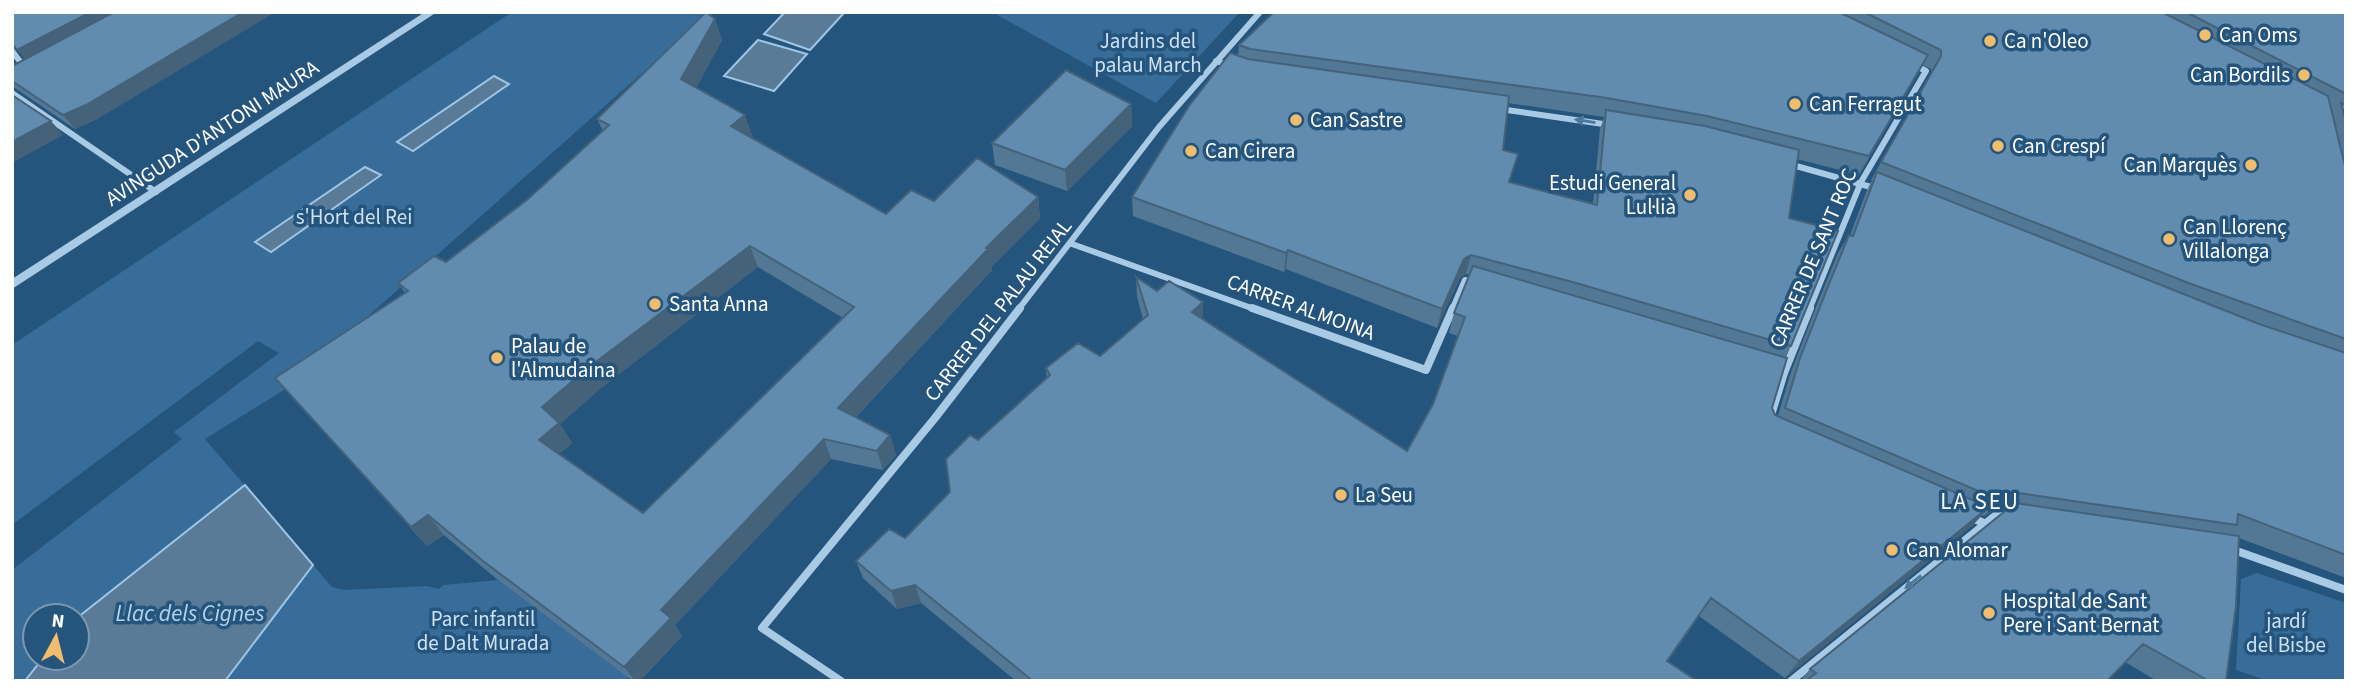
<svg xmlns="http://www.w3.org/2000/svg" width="2358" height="693" viewBox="0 0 2358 693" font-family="'Source Sans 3',sans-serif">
	<rect width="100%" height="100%" fill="#25547c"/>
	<path fill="#386d9a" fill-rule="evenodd" d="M512,12h199l-424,376 -82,51 127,148 12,3 83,-4 12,3 4,-4 55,-5 130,97 -3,4h-613v-111l170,-131 -8,-7 105,-79 -21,-12 -246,184v-180zM35,616h42v42h-42z
		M992,12h248l-84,91z
		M2257,573l89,30v78h-78l-32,-11 5,-91z"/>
	<path fill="#597b98" stroke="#9dc6e6" stroke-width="2" d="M785,12h56l3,1 -34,37 -46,-16z
		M758,40l49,14 -33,37 -50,-15z
		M494,76l15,8 -96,67 -16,-9z
		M365,167l16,8 -110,77 -16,-10z
		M245,485l68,80 -88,116h-200l18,-23h34v-40z"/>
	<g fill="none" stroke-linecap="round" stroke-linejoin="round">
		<path stroke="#a9cae5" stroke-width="6" d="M12,51l13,17
			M1216,61l14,5
			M12,93l144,99
			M1500,109l110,16
			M1789,164l89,25
			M1072,244l185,66
			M1018,310l141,-183 101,-115
			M1452,310l13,-30 9,2
			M1809,310l52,-128 65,-111 -13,-7"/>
		<path stroke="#a9cae5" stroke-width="8" d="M1252,308l174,62 27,-62
			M1771,415l13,-42 26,-65
			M1970,517l16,7
			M2231,549l115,41
			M841,681l-79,-53 173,-210 85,-110
			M1791,681l205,-166 12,2"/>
		<path fill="#a9cae5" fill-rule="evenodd" d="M425,12h12l-425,277v-10z"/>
	</g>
	<path fill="#537896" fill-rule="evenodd" d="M12,12h263l-178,107 -22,10 -60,-41h-3v-27l3,3 10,-5 -10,-12h-3z
		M1274,12h1072v566l-107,-40 -30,143h-52l-32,-19 -18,19h-307l10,-12 197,-159 -10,-1 -13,7 -2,-1 -9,10 -188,153 -86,-62 -31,45 29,20h-681l-95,-78 -24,6 -34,-31 -7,-17 49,-23 45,-46 28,-52 69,-62 -1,-10 54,-12 43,-37 -6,-22 -1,-20 21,14 46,11v18l204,131 26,-47 25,-68 -9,-3 5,-20 16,-38 -4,-1 -6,4 -23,50 -123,-48 -28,-11 -2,3 -151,-56 -1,-19 106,-141 1,-11zM1923,65l8,4v5l-60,106h1l-5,10 -17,45h-1l-11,18 -22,54 -26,68 -12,41 -3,-1 -3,-7 13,-51 6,-11 -2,-128 8,-59 62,16zM1508,103l96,14 -4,12 -7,74 -83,-21 -7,-32z
		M715,19l7,21 -26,48 57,49 -1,1 134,76 48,-13 104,-4 2,21 -49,49 1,3 -136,147 34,18 6,20 -13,15 -52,-11 -156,166 7,11 -42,45h-7l-135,-101 -54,-45 -17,11 -152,-168 130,-85 -7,-10 48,-21 82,-63 75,-68 -6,-12zM758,267l85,51 -200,195 -84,-59 13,-11 -12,-19 41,-36z
		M1131,104l1,22 -65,65 -72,-26 -3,-22z"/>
	<path fill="#44627a" d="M91,12h38l-100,52 -12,-14z
		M243,12h32l-178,107 -22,10 -12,-14z
		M715,19l7,21 -33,61 -8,-22z
		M1131,104l1,22 -65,65 -2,-21z
		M745,115l8,22 -14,11 -8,-22z
		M51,121l12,14 -51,28v-21z
		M1038,197l2,21 -49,49 1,3 -147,158 -7,-20 148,-160z
		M750,246l8,21 -157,121 -41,36 12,19 -20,17 -13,-20 3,-33 47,-40z
		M1288,250l-2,19 -2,3 2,-19z
		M1471,255l-5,19 -6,4 -23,50 5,-19 22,-50z
		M1203,302v21l-11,-11z
		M890,435l6,20 -13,15 -6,-19z
		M824,439l7,20 -156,166 7,11 -42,45h-5l-11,-14 37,-57z
		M2012,492l-15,17 -13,7 15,-16z
		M1989,507l-16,18 -188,153 14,-17z
		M428,515l16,20 -17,11 -16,-19z
		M915,585l6,18 -24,6 -6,-18z"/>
	<path fill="#618caf" stroke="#44627a" stroke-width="2" fill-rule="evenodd" d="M12,12h79l-74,38 -5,-6z
		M114,12h129l-157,93 -23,10 -51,-34v-15z
		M706,12l9,7 -34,60 64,36 -14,11 155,88 25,-24 23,11 43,-43 61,39 -52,51 2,1 -150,159 52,27 -13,16 -53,-12 -163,171 10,8 -47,49 -141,-106 -55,-46 -17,12 -136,-149 133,-87 -10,-8 36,-27 12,6 82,-63 81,-74 -12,-6zM750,246l104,61 -211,206 -104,-73 20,-17 -17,-16 47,-40z
		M1274,12h565l89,43 -59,101 -162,-40 -100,-18 -357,-49 -11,-4z
		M1864,12h298l166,84 18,74v169l-155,-55 -310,-122 60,-106v-6z
		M2186,12h160v82z
		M1230,53l18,6 261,37 -6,54 15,4 -9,28 88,23 9,-95 99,16 94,24 -10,68 49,13 -47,115 -215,-63 -105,-28 -7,4 -22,50 -126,-48 -28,-11 -2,3 -154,-56 57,-91z
		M1066,70l65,34 -66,66 -73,-27z
		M12,95l39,26 -39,21z
		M2341,103l5,2v16z
		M1877,172l382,152 87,29v202l-108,-41 -1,11 -225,-33 -13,8 -214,-92 15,-50 27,-69 22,-54 4,1z
		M1473,266l314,92 -15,50 3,7 214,92 -190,154 -88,-63 -44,63 30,20h-664l-118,-96 -24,6 -35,-30 33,-32 16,9 45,-46 -4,-33 24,-24 8,5 72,-65 -4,-7 32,-25 22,13 48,-41 -12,-38 21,14 12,-10 34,21 -11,10 215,139 26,-47 32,-87 -11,-4z
		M2015,503l224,33 -3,70 -10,75h-17l-66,-37 -36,37h-301l10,-8 -6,-4z"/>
	<defs><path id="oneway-solid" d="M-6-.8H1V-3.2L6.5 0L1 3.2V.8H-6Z" transform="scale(1.75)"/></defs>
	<g fill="#4d779c">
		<use href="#oneway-solid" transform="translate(1585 121) rotate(-171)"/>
		<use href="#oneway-solid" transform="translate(1913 582) rotate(141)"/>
	</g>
	<g fill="#efbd6d" stroke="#25547c" stroke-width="2.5">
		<circle cx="2205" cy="35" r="7"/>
		<circle cx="1990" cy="41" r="7"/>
		<circle cx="2304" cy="75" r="7"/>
		<circle cx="1795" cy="104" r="7"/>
		<circle cx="1296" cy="120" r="7"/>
		<circle cx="1998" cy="146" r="7"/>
		<circle cx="1191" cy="151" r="7"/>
		<circle cx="2251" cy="165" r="7"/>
		<circle cx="1690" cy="195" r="7"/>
		<circle cx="2169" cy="239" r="7"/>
		<circle cx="655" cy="304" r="7"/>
		<circle cx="497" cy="358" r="7"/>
		<circle cx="1341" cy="495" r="7"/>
		<circle cx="1892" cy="550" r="7"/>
		<circle cx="1989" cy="613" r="7"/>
	</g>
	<g text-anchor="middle" stroke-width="7" stroke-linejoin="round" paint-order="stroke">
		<g font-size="21" fill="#fff" stroke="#25547c" text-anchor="start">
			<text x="2219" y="42">Can Oms</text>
			<text x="2004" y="48">Ca n'Oleo</text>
			<text x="2290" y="82" text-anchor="end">Can Bordils</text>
			<text x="1809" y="111">Can Ferragut</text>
			<text x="1310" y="127">Can Sastre</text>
			<text x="2012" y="153">Can Crespí</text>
			<text x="1205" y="158">Can Cirera</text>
			<text x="2237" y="172" text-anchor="end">Can Marquès</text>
			<text x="1676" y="190" text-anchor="end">Estudi General<tspan x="1676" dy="24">Lul·lià</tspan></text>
			<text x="2183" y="234">Can Llorenç<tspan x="2183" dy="24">Villalonga</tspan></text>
			<text x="669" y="311">Santa Anna</text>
			<text x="511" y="353">Palau de<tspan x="511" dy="24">l'Almudaina</tspan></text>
			<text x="1355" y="502">La Seu</text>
			<text x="1906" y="557">Can Alomar</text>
			<text x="2003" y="608">Hospital de Sant<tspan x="2003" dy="24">Pere i Sant Bernat</tspan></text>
		</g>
		<g font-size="21" fill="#cce2f4" stroke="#25547c">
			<text x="1148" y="48">Jardins del<tspan x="1148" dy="24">palau March</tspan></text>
			<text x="354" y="224">s'Hort del Rei</text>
			<text x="483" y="626">Parc infantil<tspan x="483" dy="24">de Dalt Murada</tspan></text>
			<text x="2286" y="628">jardí<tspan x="2286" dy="24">del Bisbe</tspan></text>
		</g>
		<g font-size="21" fill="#fff" stroke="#25547c">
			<text transform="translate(212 133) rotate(-33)" y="7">AVINGUDA D'ANTONI MAURA</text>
			<text transform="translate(1813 258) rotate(-67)" y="7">CARRER DE SANT ROC</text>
			<text transform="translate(1301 307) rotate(20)" y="7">CARRER ALMOINA</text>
			<text transform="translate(998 310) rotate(-52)" y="7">CARRER DEL PALAU REIAL</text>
		</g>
		<g font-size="23" letter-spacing="2" fill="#fff" stroke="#25547c">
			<text x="1980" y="509">LA SEU</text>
		</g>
		<g font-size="23" font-style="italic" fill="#b4d4ed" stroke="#25547c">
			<text x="190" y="621">Llac dels Cignes</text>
		</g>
	</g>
	<rect width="2358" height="693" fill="none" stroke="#ffffff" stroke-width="28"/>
	<g transform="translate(56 637) rotate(7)"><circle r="33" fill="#25547c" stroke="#7c98b0" stroke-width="2"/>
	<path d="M0-5L12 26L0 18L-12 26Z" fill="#efbd6d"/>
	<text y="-10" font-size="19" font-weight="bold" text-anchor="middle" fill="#ffffff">N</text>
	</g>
</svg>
